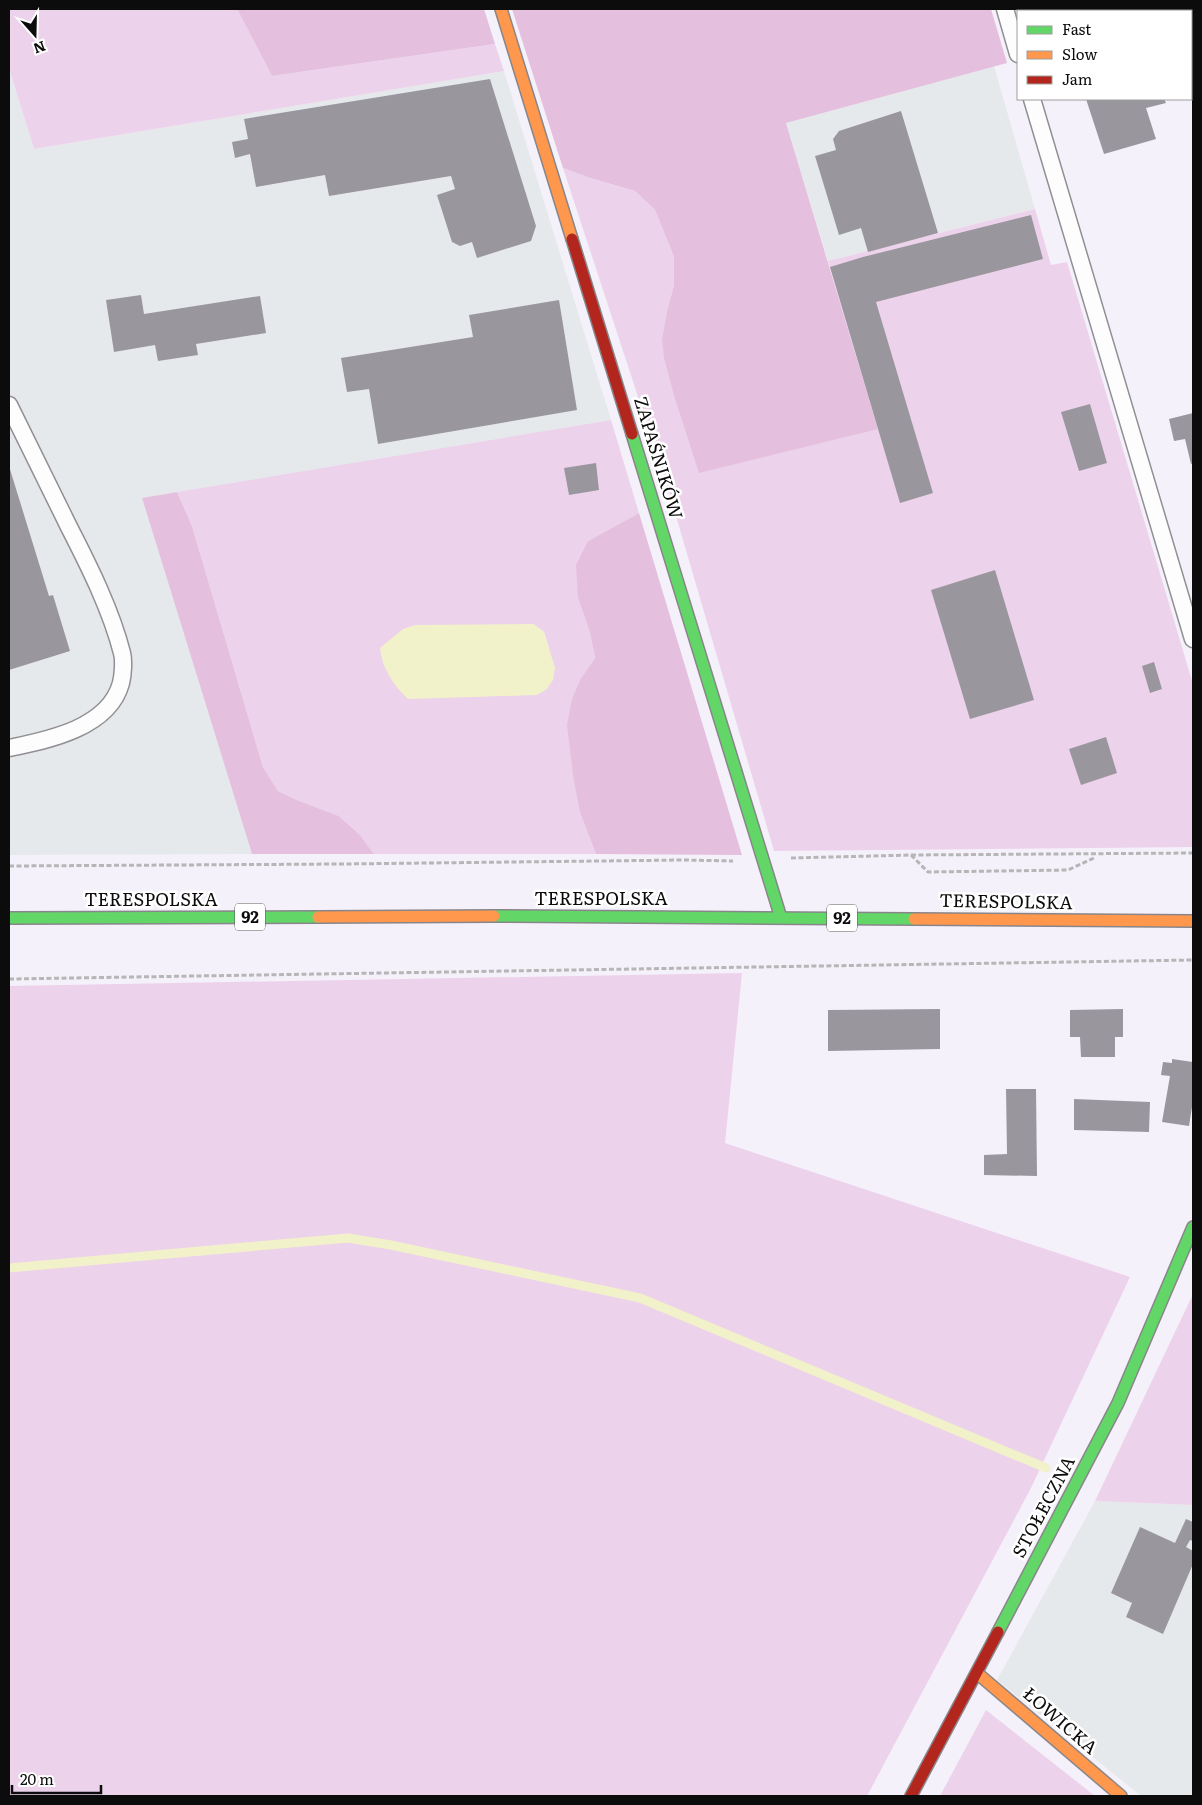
<svg xmlns="http://www.w3.org/2000/svg" width="1202" height="1805" viewBox="0 0 1202 1805" font-family="Literata,serif">
	<rect width="100%" height="100%" fill="#f5f1fa"/>
	<path fill="#e6e9eb" d="M994,66l41,143 -207,52 -42,-138z
		M9,68l25,81 470,-78 107,349 -469,78 110,356 -243,1z
		M1095,1501l98,4v291h-52l-144,-116z"/>
	<path fill="#edd2eb" fill-rule="evenodd" d="M9,9h228l35,67 223,-32 9,27 -470,78 -25,-81z
		M563,168l27,10 45,13 20,19 19,47v28l-7,26 -5,27 216,91 -50,-168 207,-52 16,56 16,-3 126,422v163l-419,4 -108,-369z
		M611,420l28,93 -51,28 -10,57 12,35 5,25 -14,20 -9,77 2,28 6,30 16,41h-222l-14,-19 -21,-19 -42,-16 -19,-9 -15,-24 -71,-241 -15,-34zM533,624l11,8 5,16 -165,18 -4,-18z
		M742,973l-17,170 405,134 -99,211 -164,308h-858v-810z
		M1193,1294v211l-98,-4z
		M986,1710l109,86h-155z"/>
	<path fill="#e4c0de" d="M237,9h247l11,35 -223,32z
		M512,9h479l16,54 -221,60 92,306 -179,44 -24,-74 -11,-41 -2,-20 5,-27 7,-26v-28l-19,-47 -20,-19 -45,-13 -27,-10z
		M177,492l15,34 71,241 15,24 19,9 42,16 21,19 14,19h-122l-110,-356z
		M639,513l103,342 -146,-1 -16,-41 -6,-30 -7,-58 5,-26 9,-21 14,-20 -5,-25 -12,-35 -2,-33 12,-24z"/>
	<path fill="#f1f2c9" d="M533,624l11,8 11,36 -2,12 -6,9 -10,6 -129,4c-16,-15 -25,-30 -28,-51l23,-19 12,-4z"/>
	<g fill="none" stroke-linecap="round" stroke-linejoin="round">
		<path stroke="#f1f2c9" stroke-width="9" d="M9,1268l339,-30 43,7 249,53 406,170"/>
	</g>
	<path fill="#99979d" d="M1150,9h21v2h-28z
		M490,79l46,147 -5,15 -54,17 -5,-16 -12,4 -8,-4 -15,-47 18,-6 -4,-13 -122,20 -4,-21 -69,12 -6,-33 -15,4 -3,-16 16,-3 -4,-20z
		M1086,99h78l2,4 -20,5 10,31 -52,15z
		M901,111l37,122 -70,19 -7,-24 -22,7 -24,-79 21,-6 -3,-11 6,-8z
		M1031,215l12,44 -167,43 57,191 -33,10 -70,-236 33,-10z
		M141,295l3,19 116,-18 6,37 -70,11 2,11 -40,6 -3,-16 -41,7 -8,-52z
		M559,300l18,110 -199,34 -9,-55 -22,3 -6,-34 132,-21 -4,-22z
		M1090,404l17,59 -28,8 -18,-59z
		M1193,413v50l-2,1 -6,-25 -11,2 -5,-22z
		M596,463l3,27 -30,5 -5,-27z
		M9,466l40,130 4,-1 17,56 -61,19z
		M995,570l39,130 -64,19 -39,-129z
		M1154,662l8,27 -12,4 -8,-27z
		M1106,737l11,36 -36,12 -12,-36z
		M940,1009v40l-112,2v-41z
		M1123,1009v28h-8v20h-34l-1,-20h-10v-27z
		M1172,1059l21,3v39l-4,25 -27,-4 8,-46 -9,-1 2,-13 9,1z
		M1006,1089h30l1,87 -53,-1v-20l23,-1z
		M1074,1099l76,3 -1,30 -75,-2z
		M1186,1519l7,3v19l-3,-1 -4,7 7,4v13l-30,70 -37,-17 6,-14 -21,-10 29,-66 35,16z"/>
	<g fill="none" stroke-linecap="round" stroke-linejoin="round">
		<g stroke="#918f93" stroke-width="19">
			<path id="lane" d="M1005,9l13,45
				M1032,99l161,540
				M9,405c20,40 40,81 60,122 20,39 42,83 53,126 2,7 1,22 -1,30 -12,45 -73,57 -112,65"/>
		</g>
		<g stroke="#88868a" stroke-width="14">
			<path id="fast" d="M632,434l149,484
				M494,916l420,3
				M9,918l309,-1
				M998,1632l120,-229 75,-176"/>
		</g>
		<g stroke="#88868a" stroke-width="14">
			<path id="slow" d="M501,9l71,230
				M318,917l176,-1
				M914,919l279,2
				M977,1673l144,123"/>
		</g>
		<g stroke="#88868a" stroke-width="14">
			<path id="jam" d="M572,239l60,195
				M911,1796l87,-164"/>
		</g>
		<path stroke="#b6b6b7" stroke-width="3" stroke-dasharray="5 2.5" stroke-linecap="butt" d="M911,855l17,17 140,-2 28,-13
			M791,858l120,-3 282,-2
			M9,866l333,-2 342,-4 49,1
			M9,979l1184,-19"/>
		<use href="#lane" stroke="#fefdfe" stroke-width="16"/>
		<use href="#fast" stroke="#63d668" stroke-width="11"/>
		<use href="#slow" stroke="#ff974d" stroke-width="11"/>
		<use href="#jam" stroke="#b3261e" stroke-width="11"/>
	</g>
	<g text-anchor="middle" stroke-width="5" stroke-linejoin="round" paint-order="stroke">
		<g fill="#fff" stroke="#555" stroke-width="1">
			<rect x="235" y="903.5" width="30" height="27" rx="4"/>
			<rect x="827" y="904.5" width="30" height="27" rx="4"/>
		</g>
		<g font-size="16" font-weight="bold" fill="#0c0c0c">
			<text x="250" y="923">92</text>
			<text x="842" y="924">92</text>
		</g>
		<g font-size="18" fill="#0c0c0c" stroke="#fff">
			<text transform="translate(658 458) rotate(73)" y="6">ZAPAŚNIKÓW</text>
			<text x="601" y="905">TERESPOLSKA</text>
			<text x="151" y="906">TERESPOLSKA</text>
			<text transform="translate(1006 902) rotate(1)" y="6">TERESPOLSKA</text>
			<text transform="translate(1044 1507) rotate(-62)" y="6">STOŁECZNA</text>
			<text transform="translate(1060 1721) rotate(41)" y="6">ŁOWICKA</text>
		</g>
	</g>
	<rect width="1202" height="1805" fill="none" stroke="#0c0c0c" stroke-width="20"/>
	<rect x="1017" y="10" width="175" height="90" fill="#ffffff" stroke="#9e9e9e"/>
	<rect x="1027" y="26" width="25" height="8" fill="#63d668" stroke="#9e9e9e"/>
	<text x="1062" y="35" font-size="15" fill="#0c0c0c">Fast</text>
	<rect x="1027" y="51" width="25" height="8" fill="#ff974d" stroke="#9e9e9e"/>
	<text x="1062" y="60" font-size="15" fill="#0c0c0c">Slow</text>
	<rect x="1027" y="76" width="25" height="8" fill="#b3261e" stroke="#9e9e9e"/>
	<text x="1062" y="85" font-size="15" fill="#0c0c0c">Jam</text>
	<g transform="translate(35 35) rotate(160)" stroke="#ffffff" stroke-width="4" paint-order="stroke">
	<path d="M0-4L9 19L0 12L-9 19Z" fill="#0c0c0c"/>
	<text y="-8" font-size="14" font-weight="bold" text-anchor="middle" fill="#0c0c0c">N</text>
	</g>
	<path d="M12 1785v8h89v-8" fill="none" stroke="#0c0c0c" stroke-width="2.5"/>
	<text x="20" y="1785" font-size="15" fill="#0c0c0c" stroke="#ffffff" stroke-width="4" paint-order="stroke">20 m</text>
</svg>
